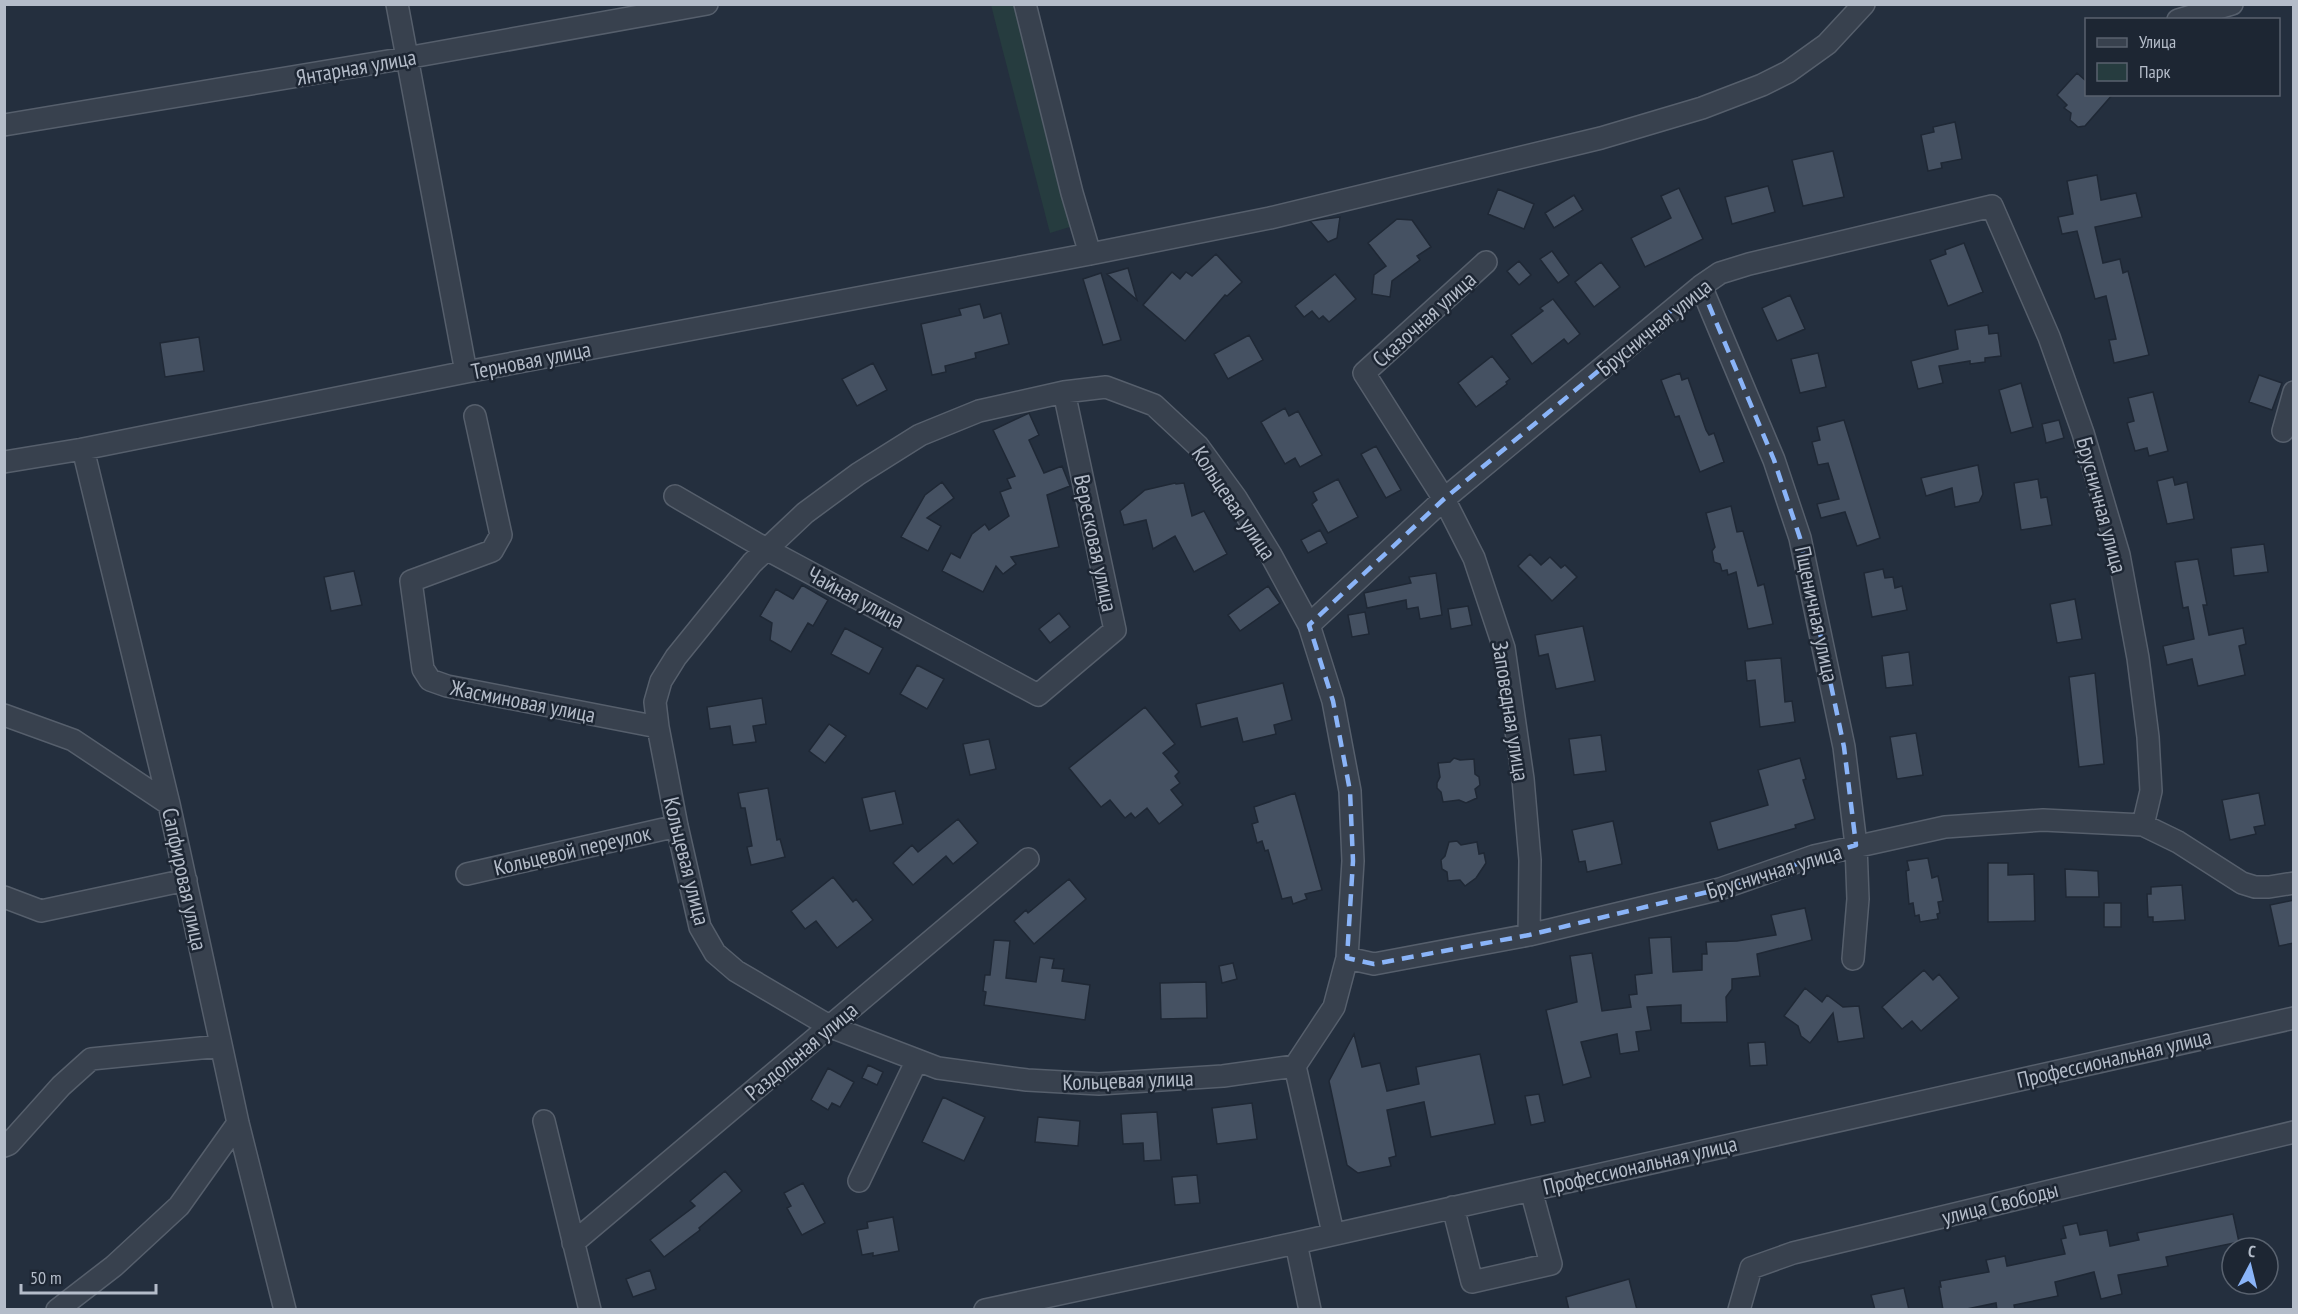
<svg xmlns="http://www.w3.org/2000/svg" width="2298" height="1314" viewBox="0 0 2298 1314" font-family="'PT Sans Narrow',sans-serif">
	<rect width="100%" height="100%" fill="#242f3e"/>
	<path fill="#263c3f" d="M991,5h36l49,220 -26,8z"/>
	<path fill="#455162" stroke="#1f2835" stroke-width="1.5" d="M2077,73l9,8v13h27l-28,32 -7,1 -8,-7 1,-7 -7,-5 3,-3 -10,-10z
		M1955,122l7,37 -21,4 1,5 -14,3 -7,-36 13,-3 -1,-5z
		M1833,151l11,46 -41,9 -11,-46z
		M2097,175l4,25 35,-7 6,24 -47,10 8,36 17,-4 3,14 5,-2 21,84 -35,8 -5,-23 7,-1 -10,-43 -11,3 -18,-68 -15,3 -4,-17 15,-3 -6,-33z
		M1768,186l7,26 -43,12 -7,-27z
		M1679,188l24,51 -58,28 -14,-29 40,-20 -10,-22z
		M1498,189l36,15 -10,25 -36,-15z
		M1574,195l9,15 -29,18 -9,-15z
		M1340,217l-3,21 -9,4 -18,-21z
		M1397,219l15,1 19,27 -14,9 3,4 -28,21 -2,16 -18,-3 2,-19 12,-9 -18,-23z
		M1964,243l19,49 -35,14 -18,-46 16,-6 -1,-4z
		M1552,251l17,24 -11,8 -18,-24z
		M1216,254l26,28 -15,14 -2,-1 -40,46 -42,-36 29,-33 8,7 6,-7 6,4z
		M1519,261l12,14 -12,10 -12,-14z
		M1601,262l19,25 -26,20 -19,-25z
		M1128,268l9,32 -30,-26z
		M1101,273l20,67 -18,5 -20,-66z
		M1335,274l21,25 -27,23 -6,-6 -4,3 -7,-8 -8,6 -9,-11z
		M1790,295l15,34 -28,12 -15,-33z
		M1553,299l27,35 -12,10 -4,-5 -32,25 -21,-29 32,-24 -3,-3z
		M980,304l4,14 17,-5 8,31 -34,9 1,5 -31,8 1,6 -14,3 -11,-51 40,-9 -2,-6z
		M1988,325l1,9 9,-1 3,23 -16,2v4l-15,2v-3l-31,5 4,17 -25,6 -7,-28 47,-12 -3,-19z
		M1249,335l14,25 -35,19 -14,-25z
		M199,337l5,34 -39,6 -5,-34z
		M1818,353l8,34 -26,6 -9,-34z
		M1492,356l18,23 -4,3 1,2 -31,23 -18,-24z
		M873,363l14,27 -30,16 -15,-27z
		M1680,373l2,7 6,-2 18,52 3,5 5,-2 10,29 -24,10 -21,-56 -4,1 -14,-37z
		M2259,375l23,8 -10,27 -23,-8z
		M2021,383l12,44 -22,6 -12,-43z
		M2153,392l15,59 -19,5 -2,-8 -12,3 -8,-28 7,-2 -6,-23z
		M1285,408l4,8 9,-5 24,44 -22,12 -5,-9 -10,6 -24,-42z
		M1029,413l10,22 -10,5 15,33 18,-7 8,20 -23,9 12,52 -48,10 5,7 -13,10 -7,-8 -13,26 -41,-21 9,-18 9,5 12,-24 13,-10 4,6 20,-14 -9,-24 11,-4 -4,-9 8,-3 -22,-46z
		M1844,420l36,118 -23,8 -12,-34 -24,6 -4,-14 22,-5 -11,-36 -10,2 -6,-23 8,-2 -3,-13z
		M2059,420l5,18 -18,5 -4,-19z
		M1376,446l25,44 -15,8 -25,-44z
		M1978,465l5,29 -4,8 -24,5 -3,-19 -26,8 -5,-18z
		M2173,477l2,8 12,-3 7,37 -27,5 -10,-43z
		M1338,479l20,38 -30,16 -16,-29 5,-4 -4,-8z
		M2038,479l3,19 6,-1 5,28 -31,5 -7,-47z
		M942,482l12,16 -27,20 14,8 -13,25 -27,-14 24,-42z
		M1175,483l1,1 8,-1 8,33 12,-5 23,43 -33,18 -19,-36 -22,13 -7,-29 -22,5 -4,-14 25,-21z
		M1731,506l6,26 6,-1 15,55 6,-2 9,40 -25,5 -12,-57 -8,3 -1,-5 -5,1 -2,-7 -6,-2 -2,-11 3,-4 -9,-34z
		M1320,530l7,13 -19,10 -7,-13z
		M2264,544l4,28 -34,4 -3,-28z
		M1530,554l11,11 9,-8 11,11 4,-3 12,12 -25,24 -34,-35z
		M2198,559l9,46h-4l6,30 34,-7 3,16 -7,2 6,29 -47,11 -6,-27 -25,6 -4,-19 31,-7 -6,-32 -5,1 -8,-46z
		M1883,569l2,9 8,-1 2,11 7,-2 5,24 -35,7 -8,-44z
		M354,571l8,34 -31,6 -7,-34z
		M1436,573l6,42 -22,4 -2,-12 -11,2 -1,-9 -39,8 -3,-15 47,-10 -2,-6z
		M802,585l26,15 -15,26 -5,-3 -17,29 -21,-12 2,-17 -12,-7 16,-27 17,10z
		M1268,586l12,17 -40,28 -12,-16z
		M2075,599l7,40 -25,4 -7,-39z
		M1468,606l4,19 -21,4 -3,-20z
		M1365,612l4,22 -17,3 -4,-22z
		M1059,613l11,14 -20,16 -11,-14z
		M1583,626l12,55 -39,8 -8,-35 -9,2 -4,-21z
		M845,628l38,20 -14,26 -38,-20z
		M1909,652l4,33 -27,3 -4,-32z
		M1781,658l4,44 7,-1 3,21 -35,5 -5,-47 -8,1 -2,-20z
		M917,665l27,14 -17,30 -27,-15z
		M2095,673l9,91 -25,3 -10,-90z
		M1283,683l9,37 -18,5 2,9 -33,8 -6,-24 -36,9 -5,-23z
		M762,698l4,26 -13,2 3,16 -23,3 -3,-19 -20,3 -3,-22z
		M1145,707l30,37 -12,9 16,19 -4,4 5,7 -9,7 12,15 -24,19 -12,-16 -12,10 -4,-5 -6,5 -15,-18 -9,7 -32,-39z
		M829,724l17,12 -21,27 -16,-12z
		M1916,733l7,42 -26,4 -7,-42z
		M1601,735l5,36 -32,4 -5,-36z
		M989,739l7,30 -26,6 -7,-31z
		M1454,758l6,2 14,-1 1,15 4,3 1,8 -5,4 2,9 -11,5 -7,-3 -16,2 -2,-10 -4,-4v-5l3,-6 -2,-14 12,-1z
		M1800,758l6,21 -3,1 12,39 -20,6 1,3 -78,22 -8,-28 58,-17 -10,-35z
		M768,788l9,52 3,-1 5,18 -34,8 -4,-18 5,-1 -7,-38h-4l-3,-15z
		M895,791l8,33 -33,7 -8,-33z
		M1295,793l27,97 -17,4 2,5 -14,5 -2,-7 -9,2 -14,-49 -3,1 -3,-10 -5,2 -5,-19 6,-2 -4,-15z
		M2259,793l6,32 -11,2 2,7 -26,6 -8,-40z
		M958,819l20,24 -25,21 -7,-8 -33,29 -20,-22 19,-18 6,7z
		M1613,821l9,43 -35,8 -2,-11 -6,1 -7,-32z
		M1457,841l4,4 16,-3 2,12 5,-1 2,10 -10,15 -11,8 -5,-6 -12,1 -1,-9 -5,-3 -1,-9 4,-4 4,-14z
		M1928,858l4,20 6,-2 5,25 -5,1 2,11 -3,1 1,5 -18,3 -1,-7 -4,1 -2,-13 -4,1 -3,-33 3,-1 -2,-9z
		M1988,863h20v12l26,-1 1,47 -47,1z
		M2065,869l33,2 1,26h-33z
		M833,877l20,25 3,-3 17,21 -36,28 -21,-27 -11,8 -14,-18z
		M1069,879l17,20 -52,45 -20,-23 12,-11 2,3z
		M2182,885l3,35 -32,2v-5h-5l-1,-23h4v-7z
		M2294,900v43l-15,3 -9,-41z
		M2104,903h17v24h-17z
		M1805,908l7,32 -55,14 3,22 -28,3v10l-6,8 1,25 -46,1v-18l-34,2 4,23 -15,2 3,19 -19,3 -3,-20 -36,8 10,35 -28,8 -17,-75 31,-8 -7,-46 22,-3 10,58 29,-4 -2,-12 8,-1 -2,-19 17,-2 -3,-35 22,-1 2,35 29,-2v-16h5l-1,-12 31,-1 39,-6 -5,-20z
		M994,940l16,1 -4,37 30,4 4,-25 14,2 -2,9 12,1 -2,12 28,4 -5,35 -101,-15 2,-13 -3,-1 2,-16h5z
		M1233,963l4,16 -15,4 -3,-17z
		M1924,970l9,10 6,-6 20,24 -38,33 -9,-10 -10,8 -20,-22z
		M1206,982l1,36 -46,1 -1,-36z
		M1805,988l17,14 5,-7 16,12 16,-1 5,32 -26,4 -5,-29 -23,30 -9,-7 -3,-10 -14,-10z
		M1354,1034l8,33 18,-4 7,28 32,-7 -3,-17 64,-13 15,70 -64,13 -7,-35 -37,8 9,46 -7,2 2,8 -33,7 -11,-8 -18,-84z
		M1765,1042l2,23 -17,1 -2,-23z
		M868,1065l15,7 -6,13 -15,-7z
		M828,1068l26,14 -14,25 -8,-4 -4,7 -17,-10z
		M1539,1094l6,28 -14,3 -6,-29z
		M943,1097l42,20 -21,44 -42,-19z
		M1252,1103l5,36 -40,5 -5,-36z
		M1157,1112l4,48 -17,1 -1,-18 -20,1 -2,-30z
		M1038,1117l42,4 -2,25 -43,-4z
		M725,1171l17,20 -43,37 1,2 -36,27 -14,-17 45,-34 -5,-5z
		M1197,1175l3,28 -25,2 -3,-28z
		M803,1183l22,40 -23,12 -15,-27 4,-2 -7,-13z
		M2233,1214l6,28 -73,15 2,9 -50,9 4,19 -21,5 -7,-27 -39,10 3,14 -44,9 1,5h-18l-1,-7 -34,7h-19l-4,-23h2l-1,-6 49,-9 -3,-12 19,-4 2,10 58,-12 -4,-15 5,-1 -3,-12 14,-3 3,12 27,-5 3,16 29,-6 -2,-7z
		M893,1217l6,34 -26,5v-3l-11,2 -5,-25 11,-2 -1,-6z
		M650,1270l6,19 -23,8 -7,-18z
		M1629,1279l8,31h-68l-3,-13z
		M1904,1288l5,22h-34l-4,-15z"/>
	<g fill="none" stroke-linecap="round" stroke-linejoin="round">
		<g stroke="#565f6c" stroke-width="24">
			<path id="minor" d="M397,4l69,368
				M1025,4l47,189 18,61
				M2178,20l54,-16
				M4,125l402,-67 301,-54
				M1486,262l-122,111 80,126 30,59 30,90 19,131 7,81 -1,75
				M1701,286l73,174 26,78 44,209 12,98 2,54 -5,60
				M1106,387l48,18 44,41 38,52 35,57 38,70 24,76 17,90 3,70 -6,97 -13,49 -39,59 -72,10 -124,8 -72,-4 -89,-12 -107,-41 -95,-56 -21,-18 -15,-26 -23,-101 -19,-99 -3,-25 6,-21 15,-24 76,-94 53,-50 53,-39 62,-39 59,-24 85,-19z
				M475,416l26,119 -9,16 -81,30 12,88 7,11 17,6 211,41
				M2283,431l11,-39
				M83,449l86,355 69,319 47,187
				M4,462l79,-13 383,-77 624,-118 180,-36 331,-80 101,-30 60,-23 26,-13 39,-28 37,-40
				M675,496l91,53 272,146 77,-65 -51,-238
				M1309,625l135,-126 257,-213 19,-13 29,-9 243,-58 57,131 34,96 36,122 19,103 10,79 3,54 -8,34 -100,-5 -98,7 -131,29 -94,33 -191,46 -155,29 -27,-6
				M4,715l69,25 96,64
				M2143,825l35,17 64,41 13,4h14l25,-4
				M467,874l210,-48
				M4,897l37,14 145,-31
				M1295,1066l38,167
				M544,1121l46,189
				M4,1146l5,-2 52,-58 30,-27 130,-13
				M859,1181l58,-121
				M1453,1207l19,75 79,-18 -20,-74
				M573,1243l455,-384
				M1296,1243l14,67
				M57,1310l57,-44 65,-60 59,-83
				M985,1310l311,-67 998,-225
				M1739,1310l12,-42 42,-15 501,-121"/>
		</g>
		<use href="#minor" stroke="#38414e" stroke-width="21"/>
	</g>
	<path fill="none" stroke="#8ab4f8" stroke-width="4.5" stroke-dasharray="12 8" stroke-linejoin="round" d="M1701,286l73,174 26,78 44,209 12,98 -136,44 -191,46 -155,29 -27,-6 6,-97 -3,-70 -17,-90 -24,-76 135,-126z"/>
	<g text-anchor="middle" stroke-width="5" stroke-linejoin="round" paint-order="stroke">
		<g font-size="22" fill="#b4bcc9" stroke="#1d2633">
			<text transform="translate(356 67) rotate(-10)" y="8">Янтарная улица</text>
			<text transform="translate(1424 319) rotate(-42)" y="8">Сказочная улица</text>
			<text transform="translate(1654 327) rotate(-39)" y="8">Брусничная улица</text>
			<text transform="translate(531 360) rotate(-11)" y="8">Терновая улица</text>
			<text transform="translate(1234 503) rotate(56)" y="8">Кольцевая улица</text>
			<text transform="translate(2102 505) rotate(75)" y="8">Брусничная улица</text>
			<text transform="translate(1096 543) rotate(78)" y="8">Вересковая улица</text>
			<text transform="translate(856 597) rotate(28)" y="8">Чайная улица</text>
			<text transform="translate(1817 614) rotate(78)" y="8">Пщеничная улица</text>
			<text transform="translate(523 701) rotate(11)" y="8">Жасминовая улица</text>
			<text transform="translate(1511 711) rotate(81)" y="8">Заповедная улица</text>
			<text transform="translate(572 850) rotate(-13)" y="8">Кольцевой переулок</text>
			<text transform="translate(687 861) rotate(76)" y="8">Кольцевая улица</text>
			<text transform="translate(1774 871) rotate(-17)" y="8">Брусничная улица</text>
			<text transform="translate(185 879) rotate(78)" y="8">Сапфировая улица</text>
			<text transform="translate(801 1051) rotate(-40)" y="8">Раздольная улица</text>
			<text transform="translate(2114 1058) rotate(-13)" y="8">Профессиональная улица</text>
			<text transform="translate(1128 1080) rotate(-2)" y="8">Кольцевая улица</text>
			<text transform="translate(1640 1165) rotate(-13)" y="8">Профессиональная улица</text>
			<text transform="translate(2000 1203) rotate(-14)" y="8">улица Свободы</text>
		</g>
	</g>
	<rect width="2298" height="1314" fill="none" stroke="#b4bcc9" stroke-width="12"/>
	<rect x="2085" y="18" width="195" height="78" fill="#1d2633" stroke="#59626f" stroke-width="1.5"/>
	<rect x="2097" y="38" width="30" height="9" fill="#38414e" stroke="#59626f" stroke-width="1.5"/>
	<text x="2139" y="48" font-size="18" fill="#b4bcc9">Улица</text>
	<rect x="2097" y="63" width="30" height="18" fill="#263c3f" stroke="#59626f" stroke-width="1.5"/>
	<text x="2139" y="78" font-size="18" fill="#b4bcc9">Парк</text>
	<g transform="translate(2250 1266) rotate(7)"><circle r="28" fill="#1d2633" stroke="#59626f" stroke-width="1.5"/>
	<path d="M0-4.5L10 22L0 15L-10 22Z" fill="#8ab4f8"/>
	<text y="-9" font-size="16" font-weight="bold" text-anchor="middle" fill="#b4bcc9">С</text>
	</g>
	<path d="M21 1284v9h135v-9" fill="none" stroke="#b4bcc9" stroke-width="3"/>
	<text x="30" y="1284" font-size="18" fill="#b4bcc9" stroke="#1d2633" stroke-width="4.5" paint-order="stroke">50 m</text>
</svg>
